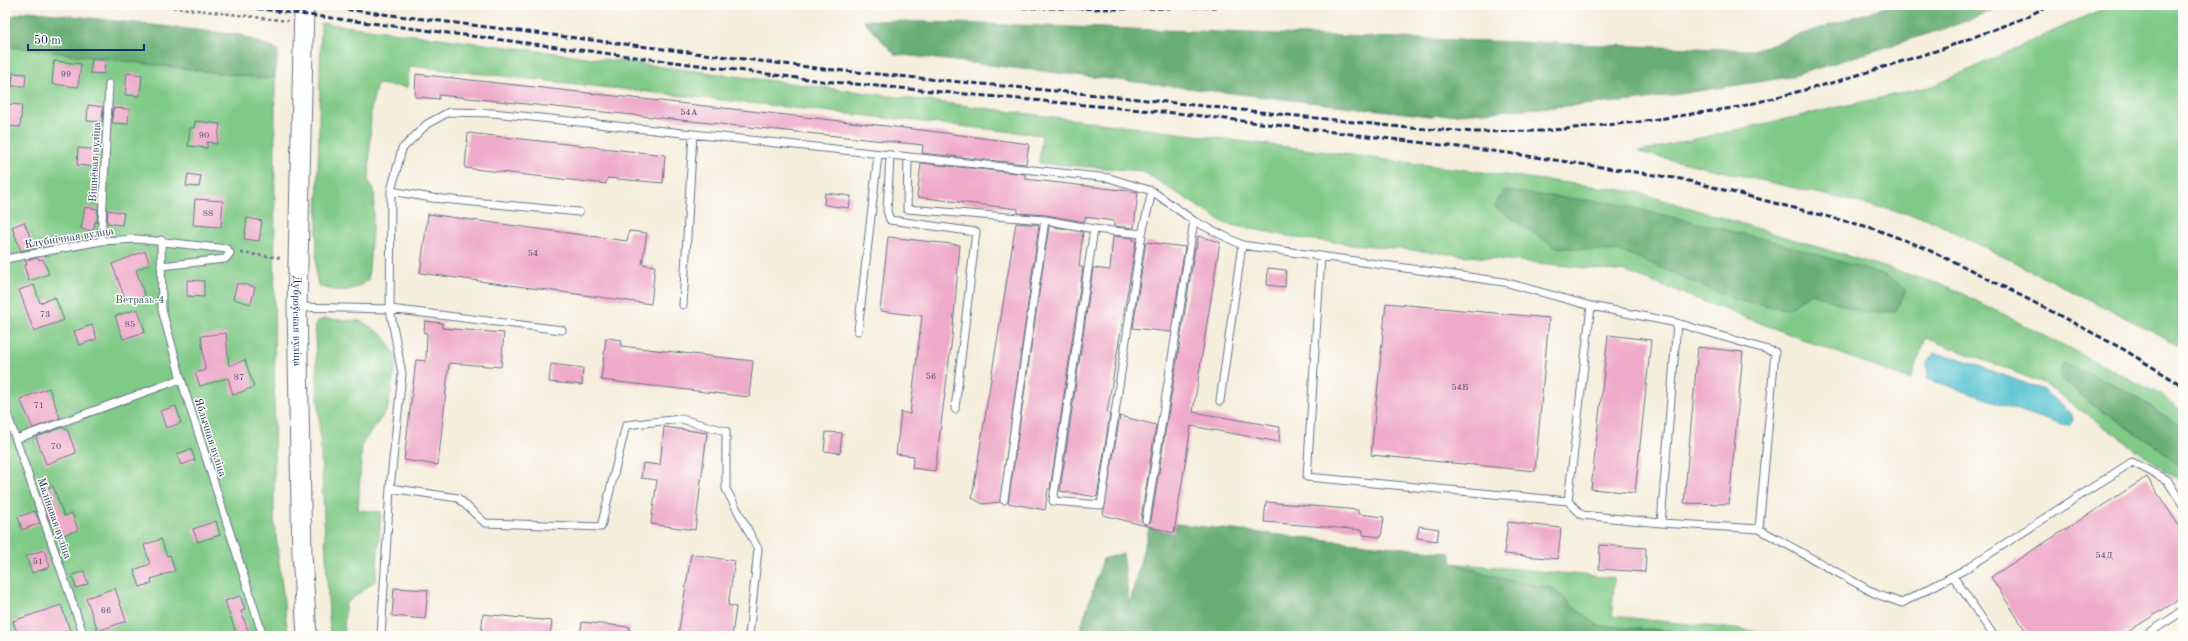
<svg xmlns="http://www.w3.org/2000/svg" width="2188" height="641" viewBox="0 0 2188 641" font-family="'Old Standard TT',serif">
	<rect width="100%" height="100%" fill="#fdfcf7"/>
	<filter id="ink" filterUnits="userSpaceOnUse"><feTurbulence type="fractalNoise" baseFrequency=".025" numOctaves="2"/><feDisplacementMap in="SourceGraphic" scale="8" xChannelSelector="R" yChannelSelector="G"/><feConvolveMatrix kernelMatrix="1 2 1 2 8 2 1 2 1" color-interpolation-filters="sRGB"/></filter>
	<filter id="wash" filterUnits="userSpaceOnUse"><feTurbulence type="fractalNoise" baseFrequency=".012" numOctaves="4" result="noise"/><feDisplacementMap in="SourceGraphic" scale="16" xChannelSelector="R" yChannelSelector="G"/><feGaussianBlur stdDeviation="0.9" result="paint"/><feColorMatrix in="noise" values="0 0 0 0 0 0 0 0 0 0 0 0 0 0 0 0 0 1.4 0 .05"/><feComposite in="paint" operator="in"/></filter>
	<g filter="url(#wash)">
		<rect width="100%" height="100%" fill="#f5eedc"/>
		<path fill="#80ca87" stroke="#4e7c72" d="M2111,5h72v346l-23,-16 -234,-117 -288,-66 295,-66z
			M321,23l1316,169 312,95 212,108 22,17v75l-6,-8 -134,-96 -117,-45 -16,42 -284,-108 -322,-33 -78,-15 -84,-53 -103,-8 3,-28 -632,-69 -3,21 -30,-3 -6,23 -2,74 6,13 -7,86c-19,14 -29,12 -50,6l-2,-12z
			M5,45l262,34 8,-3 -1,444 14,116h-283z
			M324,319l37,2 23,15 13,23 -10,51 -25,34 -4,66 23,2 -5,68 -31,24 -1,32h-14l-15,-301 1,-13z
			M1451,563l163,15 -2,38 189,20h-97l-42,-6 -64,-4 -47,-38 -43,-8z"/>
		<path fill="#68ae74" stroke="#426e69" d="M1892,5h114l-53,21 -163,51 -157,24 -203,15 -536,-62 -31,-34 890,30z
			M28,11l213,24 37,15 -3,26 -8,3 -262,-33v-28z
			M1503,191l110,12 155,37 117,35 21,14 -10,22 -31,2 -54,-20 -24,16 -51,-9 -112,-48 -69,-5 -60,-40z
			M2063,363l53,22 67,42v43l-24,-22 -69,-45 -31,-27z
			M1176,524l275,29v10l57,17 43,8 47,38 64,4 42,6h-626l25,-77 20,-6 6,53 20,-78 25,5z"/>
		<path fill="#57c3d1" stroke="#397998" d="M1935,353l23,5 85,32 29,24 1,6 -3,4 -8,1 -134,-46 -1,-15z"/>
		<g id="blocks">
			<path fill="#efaac9" d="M92,59l13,1 -1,14 -14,-1z
				M54,61l27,3 -3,23 -26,-3z
				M13,73l13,1 -1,12h-13z
				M127,73l15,2 -2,21 -15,-1z
				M416,74l506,56 107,14 -3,20 -104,-11 1,-8 -484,-50v4l-24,-2z
				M8,104l14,1 -2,22 -14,-1z
				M88,105l15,2 -1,15 -15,-1z
				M113,108l16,1 -1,15 -16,-1z
				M195,121l25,3 -3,20 -10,-2v6l-19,-2 2,-18h4z
				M468,133l197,22 -2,28 -56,-5 -1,6 -141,-16z
				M78,148l20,2 -2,17 -19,-2z
				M921,163l104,11v5l113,13 -4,36 -20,-2v-5l-29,-4v5l-39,-7 -28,-2v-4l-101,-12z
				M188,174l13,2 -2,11 -13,-1z
				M825,193l26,3 -2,12 -25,-3z
				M195,199l28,2 -2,26 -28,-2z
				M85,207l13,2 -1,13h-2l-2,9 -12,-2z
				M108,210l16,3 -2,12 -15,-2z
				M428,214l199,27 2,-10 18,2 -5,31 13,2 -4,38 -231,-31z
				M247,218l15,3 -3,20 -15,-2z
				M24,222l11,26 -14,3 -9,-24z
				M1016,223l23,2 -39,277 -17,2 -11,-6z
				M1049,226l34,6 -4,35h4l-33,222h-2l-3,21 -37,-7z
				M1113,236l20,2v2l3,1 -29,172 3,1 -13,83 -37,-6 33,-223 17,2z
				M1198,236l22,6 -27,170 87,15 -1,15 -88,-16 -17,107 -71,-18 17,-99 36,9 -15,94 4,6 6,-4 44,-273h1z
				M888,237l72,8 -8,93 -17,133 -23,-3 2,-12 -18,-2 5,-42 9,2 12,-98 -42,-5z
				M1146,242l39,5 -14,85 -38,-4z
				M145,251l5,13 -14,6 9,26 -18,7 -15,-39z
				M38,258l1,2 4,-1 6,15 -20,7 -5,-15 3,-1 -2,-5z
				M1268,268l18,2 -1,17 -18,-2z
				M187,280l17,1v16l-17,-1z
				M237,283l18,4 -4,17 -18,-5z
				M34,285l6,18 15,-6 9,23 -30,11 -15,-41z
				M1386,303l163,15 -14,153 -164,-16z
				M138,309l7,23 -22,7 -8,-23z
				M425,321l17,2v5l62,5 -3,34 -52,-4 -11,102 -34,-5 12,-100 10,1 1,-28h-3z
				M92,325l5,14 -18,6 -5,-14z
				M226,333l3,33 16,-6 9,27 -21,8 -5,-17 -28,8 -5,-13 10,-3 -4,-34z
				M1608,335l43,5 -16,153 -44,-4z
				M606,338l16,2 -1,6 132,15 -4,36 -148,-17z
				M1698,347l45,5 -14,152 -45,-1z
				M551,364l32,4 -1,17 -33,-3z
				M49,388l11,30 -27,10 -13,-29z
				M176,406l5,17 -15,5 -6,-17z
				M63,427l2,3 2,-1 9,24 -30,11 -10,-27z
				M664,427l43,6 -12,97 -44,-6 6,-44 -16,-2 2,-15 17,2z
				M826,432l16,1 -2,20 -16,-2z
				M191,449l4,11 -14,5 -4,-11z
				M2147,477l36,55v65l-62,39h-92l-38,-59z
				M53,486l11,30 8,-3 6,17 -20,7 -6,-18 -3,1 -4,-12 2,-1 -6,-17z
				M1266,502l92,8v4l26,3 -3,20 -18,-2v-5l-99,-8z
				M35,511l5,12 -18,7 -4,-13z
				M216,521l4,14 -22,7 -5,-13z
				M1508,522l53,6 -3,31 -54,-5z
				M1419,526l20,3 -2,12 -20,-3z
				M161,539l6,17 3,-1 5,16 -24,8 1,4 -12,4 -6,-17 16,-6 -6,-19z
				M1600,545l46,3 -1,24 -46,-3z
				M44,550l6,17 -18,6 -6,-17z
				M691,554l44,7 -7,44 8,2 -4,29h-54z
				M84,571l4,13 -12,4 -4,-13z
				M115,588l11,33 -28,10 -12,-33z
				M394,588l34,2 -3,29 -33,-3z
				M240,596l5,13 -4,2 9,25h-13l-12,-35z
				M61,605l9,25 -17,6h-35l-5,-15z
				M483,614l69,7 -2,15h-69z
				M582,622l48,5 -1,9h-49z"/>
		</g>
	</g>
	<g filter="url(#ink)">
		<use href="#blocks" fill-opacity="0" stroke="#67728a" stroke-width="1"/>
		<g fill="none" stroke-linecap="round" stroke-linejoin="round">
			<g stroke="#67728a" stroke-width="9">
				<path id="service" d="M890,156l-3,55 3,9 86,12 -21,177
					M908,157l-1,52 138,11 -41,280
					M391,191l41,7 147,14
					M1045,220l49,9 -41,272 48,4 41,-271 -48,-5
					M1142,234l10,-43
					M161,240l1,70 19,69 82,257
					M101,241l8,-157
					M5,259l96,-18 37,-2 89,10 3,4 -5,6 -64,7
					M683,305l10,-171
					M297,307l93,2 1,-118 11,-42 25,-25 22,-12 44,1 616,65 43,13 42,30 48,24 262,37 87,24 -23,195 -261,-24 14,-221
					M858,331l20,-176
					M1220,401l22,-156
					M5,408l79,228
					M16,439l165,-60
					M390,488l68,10 27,25 116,4 25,-102 55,-6 45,12v58l32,60 -9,87
					M1568,501l14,14 79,8 16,-200 -86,-17
					M1146,520l48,-299
					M1661,523l98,6 16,-177 -98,-29
					M1759,529l117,65 26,9 62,-33 168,-108 35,18 16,25
					M1953,576l41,60
					M381,636l9,-148 12,-114 -12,-65 172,21
					M2144,636l39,-25"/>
			</g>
			<g stroke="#67728a" stroke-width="21">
				<g id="secondary">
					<path id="s1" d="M304,5l-7,302 5,247 5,82"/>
				</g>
			</g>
			<path stroke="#67728a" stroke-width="2.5" stroke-dasharray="3 3" stroke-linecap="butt" d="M155,5l133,16
				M241,253l41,5"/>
			<use href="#service" stroke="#fff" stroke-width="7"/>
			<use href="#secondary" stroke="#fff" stroke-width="19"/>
			<path stroke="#1b2f5e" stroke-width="3" stroke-dasharray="6 3" stroke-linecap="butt" d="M230,5l592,76 363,33 323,39 173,26 191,49 48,18 45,21 82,42 76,40 60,37
				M311,5l513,64 295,28 291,31 66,4 66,-1 96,-9 101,-15 96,-25 107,-33 82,-31 26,-13
				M851,5l268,4 179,-4"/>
		</g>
	</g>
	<g text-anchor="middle" stroke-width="3" stroke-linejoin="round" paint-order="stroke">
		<g font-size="9" fill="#504e79">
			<text x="66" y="77">99</text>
			<text x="689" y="115">54А</text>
			<text x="204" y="138">90</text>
			<text x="208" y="216">88</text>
			<text x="533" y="256">54</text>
			<text x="45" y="317">73</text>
			<text x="130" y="327">85</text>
			<text x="931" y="379">56</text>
			<text x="239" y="380">87</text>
			<text x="1460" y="390">54Б</text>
			<text x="39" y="408">71</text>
			<text x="56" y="449">70</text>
			<text x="2104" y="558">54Д</text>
			<text x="38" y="564">51</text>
			<text x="106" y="613">66</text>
		</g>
		<g font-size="11" fill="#1b2f5e" stroke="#fdfcf7">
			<text transform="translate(94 162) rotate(-87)" y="4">Вішнёвая вуліца</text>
			<text transform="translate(69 237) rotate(-9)" y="4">Клубнічная вуліца</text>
			<text dy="4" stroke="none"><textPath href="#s1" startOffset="316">Дуброўская вуліца</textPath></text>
			<text transform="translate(211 437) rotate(72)" y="4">Яблычная вуліца</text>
			<text transform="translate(55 518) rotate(71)" y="4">Малінавая вуліца</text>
		</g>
		<g font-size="11" fill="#395e6a" stroke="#fdfcf7">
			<text x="140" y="303">Ветразь-4</text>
		</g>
	</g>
	<rect width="2188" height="641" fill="none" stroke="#fdfcf7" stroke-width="20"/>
	<path d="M28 44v6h116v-6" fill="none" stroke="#1b2f5e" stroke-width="2"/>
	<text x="34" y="44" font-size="12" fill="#1b2f5e" stroke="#fdfcf7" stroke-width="3" paint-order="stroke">50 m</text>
</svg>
